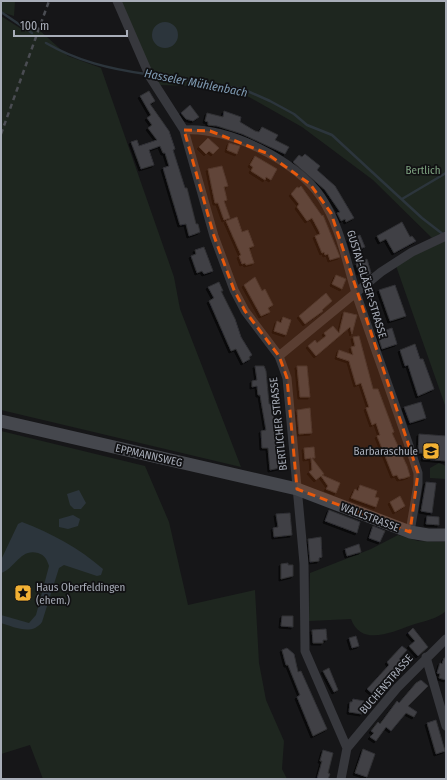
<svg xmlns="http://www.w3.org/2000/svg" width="447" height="780" viewBox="0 0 447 780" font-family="'Fira Sans Condensed',sans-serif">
	<defs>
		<filter id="shadow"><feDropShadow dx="-2" dy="2" stdDeviation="0" flood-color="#0009"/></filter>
	</defs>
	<rect width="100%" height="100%" fill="#161618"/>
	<path fill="#1e261f" d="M1,1h14l-1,15 -13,-4z
		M119,1h327v230l-14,7 -59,-58 -71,-53 -60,-34 -45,-7 -41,-1z
		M1,16l22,14 4,-11 41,37 33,12 73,209 6,32 61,158 -240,-57z
		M446,236v172l-51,-145z
		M1,431l144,35 24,56 19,83 67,-15 4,73 7,37 18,41 -2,28 5,10h-244l-13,-34 -29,9z
		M439,463l7,3v13l-16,-1v-10z
		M398,535l20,6 28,1v69c-9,8 -22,10 -34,14 -20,7 -51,22 -61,-6l-42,2 1,-48 61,-24z"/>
	<path fill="#2c353c" d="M152 35a13 13 0 1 1 26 0a13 13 0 1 1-26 0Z
		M79,490l7,13 -5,6h-7l-4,-4 -3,-11z
		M73,515l7,4 -2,7 -10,3 -9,-2v-8z
		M22,522c29,11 57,26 81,47l-2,6 -4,1 -33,-11 -5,3 -17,54c-10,14 -28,5 -41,1v-8l28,8 7,-8 13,-49c-2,-6 -4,-11 -11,-13 -18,-5 -23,16 -37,20v-13l17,-36z"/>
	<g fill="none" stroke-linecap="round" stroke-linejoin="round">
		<path stroke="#2c353c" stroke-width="2.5" d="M1,12l31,21
			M46,43c31,18 64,26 100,31
			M152,75l91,14 27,12 24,13 13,11 25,10 90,83 22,17
			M402,199l44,-26"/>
	</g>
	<path fill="#404145" stroke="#303034" filter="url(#shadow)" d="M149,91l6,10 -5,3 19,27 6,18 -2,1 12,38h2l9,36h2l2,8 -5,2 -6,2 -3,-12 -6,1 -17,-57 6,-2 -4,-13h-2l-3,-7 -11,4 5,15 -13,4 -10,-27 6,-2 2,6 18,-6 -9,-12 4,-3 -5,-7 4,-3 -11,-19z
		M190,105l9,12 -6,4 -7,-2 -5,-6z
		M224,111l17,6 -1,5 15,9 4,1 3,-5 16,8 -3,5 14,7 -4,7 -43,-20 -25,-8 -9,-1v-3l-3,-1 2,-8 16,4z
		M208,138l11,10 -6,6 -4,-3 -3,3 -7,-7z
		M229,143l11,3 -3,8 -10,-4z
		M305,154l15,12 -3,4 18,16 19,32 -8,4 -1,-3 -4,2 -4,-8 3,-1 -15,-22 -32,-28 6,-7 3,2z
		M255,156l22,13 -6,11 -5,-3 -1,3 -14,-9 2,-4 -3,-2z
		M222,166l6,20 -4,1 3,13 -3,1 6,17 -6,2 -6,-17h-3l-7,-34z
		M301,186l21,30 1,-1 17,42 -10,3 -2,-6 -3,1 -1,-3 -2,1 -7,-17 5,-2 -1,-3 -7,-13 -5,3 -10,-14 2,-3 -8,-10 6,-7 2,1z
		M237,217l5,15 6,-2 6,16 -5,2 5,15 -8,2 -1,-2 -3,1 -3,-8 2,-1 -15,-34z
		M402,222l8,15 2,-1 4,5 -22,12 -8,-14 -6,3 -3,-6z
		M360,235l5,12 -8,3 -1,-2 -4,1 -3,-10z
		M204,247l9,24 -9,3 -2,-3 -5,2 -6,-17 5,-2 -1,-4z
		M367,259l4,14 -4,3 -2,-4 -6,1 -3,-9z
		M336,275l10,4 -4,10 -10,-5z
		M255,277l7,14 3,-2 8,16 -5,3 2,4 -9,4 -17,-31z
		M219,282l4,9h-2l14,28 6,18 11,18 -3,2 1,2 -7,4 -7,-14 -5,2 -22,-50 5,-3 -6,-11z
		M395,285l11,31 -16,5 -11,-31z
		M326,293l6,8 -10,9 1,1 -18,13 -6,-8z
		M344,312l13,3 -5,19 -2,-7 -34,29 -8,-10 7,-6 2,3 9,-7 -2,-3 9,-7 6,7z
		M283,317l8,3 -5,15 -12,-4 3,-10 4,2z
		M392,328l5,16 -15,5 -5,-16z
		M359,336l14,53h5l16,43 -2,1 15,33 3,10 -5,2 -6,1 -2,-4 -4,1 -16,-40 3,-1 -4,-12 -4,2 -6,-17 3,-1 -8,-24 -5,2 -7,-24 -12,-4 2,-7 14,5 -2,-8 4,-1 -2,-9z
		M415,344l5,15h3l11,30 -16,7 -10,-31 -3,1 -5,-16z
		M255,366h9l2,5 3,33h3l8,64 -10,2 -2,-22h-6l-1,-17 5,-1 -6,-35h-2l-1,-9 -5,1v-6l5,-1z
		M297,366h10l3,31h-10z
		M421,402l5,16 -16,5 -6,-16z
		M310,408l2,25 -13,1 -2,-24z
		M419,434l27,2v25l-23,-2 1,-6h-6z
		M314,447l1,11h-3l12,16 -2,1 18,8 -4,10 -10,-4 2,-3 -7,-10 -5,4 -7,-8 3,-2 -1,-12 -6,1 -1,-11z
		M426,482l10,1 -4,30 -11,-2z
		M360,485l17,6 -2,6 4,1 -3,9 -25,-9 4,-9 3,2z
		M400,496l5,10 -10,6 -5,-10z
		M329,510l31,12 -3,11 -32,-12z
		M290,513l2,22 -18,2 -1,-9 5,-1 -2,-13z
		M427,516l12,1v8l-13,-1z
		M373,526l12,5 -5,11 -11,-4z
		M321,537l1,20 -3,1v3l-9,1 -2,-23z
		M359,544l2,8 -14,4 -2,-7z
		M288,563v2h5v11l-12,3v-15z
		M282,616h11v11l-12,-1z
		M413,628l15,19 -10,9 -9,-10 6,-5 -7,-8z
		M326,629l1,11h-4v3h-10l-1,-13z
		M356,636l3,10 -7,2 -3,-10z
		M402,646l5,4 -8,9 3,2 -28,34 -7,-6 22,-24 -2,-3z
		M287,648l7,6 4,18 3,-1 26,58 -14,7 -16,-39 3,-2 -12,-30h-2l-4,-15z
		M444,658h2v22l-7,-2 1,-4 -3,-1 3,-10 2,1z
		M329,668l9,22 -4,2 -11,-21z
		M421,680l7,6 -20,20 9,6 -3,5 -8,-4 -15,18 -5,-4 -10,14 -6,-4 4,-4 -3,-2 7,-9 2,2 17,-23 2,2 17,-20z
		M353,699l11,2 -2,13 -13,-2 1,-10h2z
		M436,720l9,31 -9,3 -9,-31z
		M363,749l12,5 -8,23 -12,-4z
		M323,750l10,3 -5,20 2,1 -2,5h-11l5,-18h-2z"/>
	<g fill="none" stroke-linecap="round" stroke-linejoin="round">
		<path stroke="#37383d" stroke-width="9" d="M117,1l33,76 34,53 30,106 20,54 11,21 34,45 8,22 17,185 1,88 42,97 -6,31
			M184,130c43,-4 113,31 137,67 20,30 25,65 36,99 20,59 42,118 61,177v11l-8,48
			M279,356l102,-84 31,-20 34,-16
			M426,657l20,69
			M347,748l50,-60 49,-49"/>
		<path stroke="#45474d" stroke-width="13" d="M1,421l296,68 113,43 18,3h18"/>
		<path stroke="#4a4c52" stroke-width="2.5" stroke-dasharray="5 4" stroke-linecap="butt" d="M1,134l48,-133"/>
	</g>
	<path fill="#e8590c" fill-opacity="0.2" stroke="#e8590c" stroke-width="3" stroke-dasharray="8 5" stroke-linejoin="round" d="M184,130l26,1 56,22 44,31 21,29 87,260 -8,59 -113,-43 -10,-111 -8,-22 -34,-45 -11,-21 -20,-54z"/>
	<defs>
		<g id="school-square" transform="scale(0.9)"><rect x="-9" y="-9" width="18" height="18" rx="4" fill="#f2b134" stroke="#111113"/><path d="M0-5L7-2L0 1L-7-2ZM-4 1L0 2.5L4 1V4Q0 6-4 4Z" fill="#111"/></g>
		<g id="sight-square" transform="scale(0.9)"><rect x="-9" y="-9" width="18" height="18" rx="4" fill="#f2b134" stroke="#111113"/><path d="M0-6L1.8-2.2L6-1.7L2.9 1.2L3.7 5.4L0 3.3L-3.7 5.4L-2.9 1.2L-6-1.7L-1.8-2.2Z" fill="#111"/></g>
	</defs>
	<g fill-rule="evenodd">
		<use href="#school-square" x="431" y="451"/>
		<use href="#sight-square" x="23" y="593"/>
	</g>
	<g text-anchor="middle" stroke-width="3.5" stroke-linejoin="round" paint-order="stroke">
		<g font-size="11" fill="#7fa381" stroke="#111113">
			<text x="423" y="174">Bertlich</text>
		</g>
		<g font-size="11" fill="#a8adb8" stroke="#111113">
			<text transform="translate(367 284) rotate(73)" y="4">GUSTAV-GLÄSER-STRASSE</text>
			<text transform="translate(278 424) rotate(-96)" y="4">BERTLICHER STRASSE</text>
			<text transform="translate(149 455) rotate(13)" y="4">EPPMANNSWEG</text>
			<text transform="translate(370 517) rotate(21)" y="4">WALLSTRASSE</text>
			<text transform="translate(386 684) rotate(-49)" y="4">BUCHENSTRASSE</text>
		</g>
		<g font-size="11" fill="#a8adb8" stroke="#111113" text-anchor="end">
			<text x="418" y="455">Barbaraschule</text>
			<text x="36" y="591" text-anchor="start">Haus Oberfeldingen<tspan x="36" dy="13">(ehem.)</tspan></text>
		</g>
		<g font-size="12" font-style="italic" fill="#7f9bb3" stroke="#111113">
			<text transform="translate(196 83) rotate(11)" y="4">Hasseler Mühlenbach</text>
		</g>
	</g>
	<rect width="447" height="780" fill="none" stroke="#a8adb8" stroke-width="4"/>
	<path d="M14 30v6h113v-6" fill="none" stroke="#a8adb8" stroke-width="2"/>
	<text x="20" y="30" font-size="12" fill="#a8adb8" stroke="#111113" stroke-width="3" paint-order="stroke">100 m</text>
</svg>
